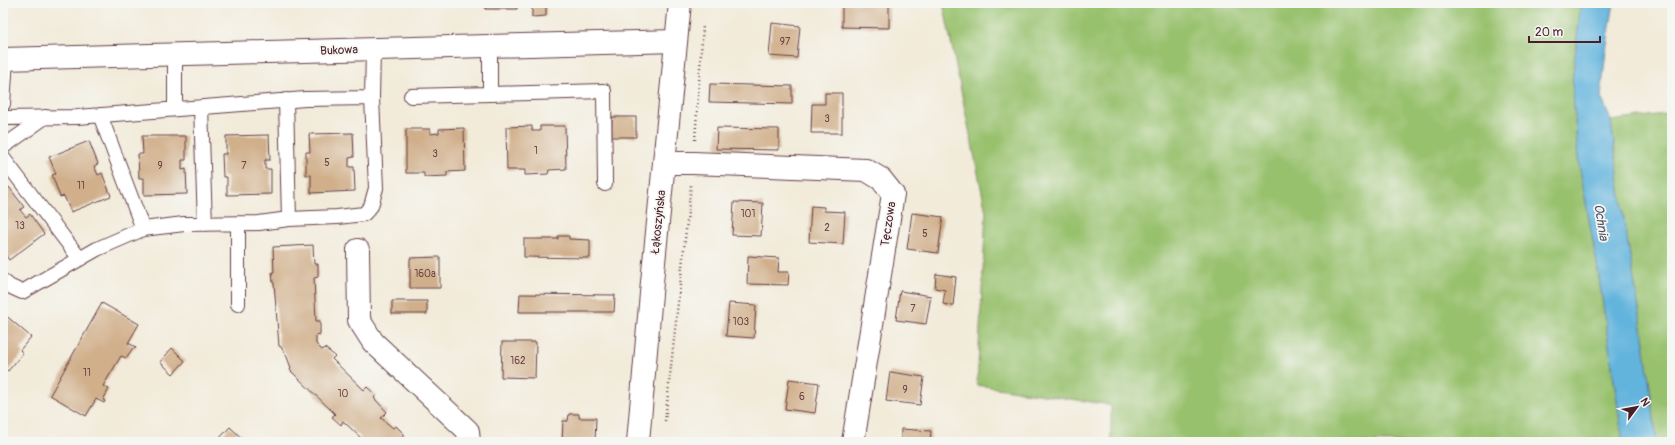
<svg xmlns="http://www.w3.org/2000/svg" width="1675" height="445" viewBox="0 0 1675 445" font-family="Pangolin,sans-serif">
	<rect width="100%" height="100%" fill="#f6f6f2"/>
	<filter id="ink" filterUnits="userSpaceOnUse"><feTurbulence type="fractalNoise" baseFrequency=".025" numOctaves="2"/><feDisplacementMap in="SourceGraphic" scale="8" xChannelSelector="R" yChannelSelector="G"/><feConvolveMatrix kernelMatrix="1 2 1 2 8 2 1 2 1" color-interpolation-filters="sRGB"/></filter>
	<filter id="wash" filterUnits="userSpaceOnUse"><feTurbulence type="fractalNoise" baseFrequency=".012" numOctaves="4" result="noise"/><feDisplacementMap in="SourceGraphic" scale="16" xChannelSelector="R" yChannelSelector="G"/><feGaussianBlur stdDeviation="0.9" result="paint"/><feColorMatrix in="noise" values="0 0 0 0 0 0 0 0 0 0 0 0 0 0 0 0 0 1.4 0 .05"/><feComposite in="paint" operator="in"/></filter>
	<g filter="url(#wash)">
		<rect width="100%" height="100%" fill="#f2ebda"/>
		<path fill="#98c16d" stroke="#71704c" d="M943,3h638l-9,79 6,76 19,106 26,178h-512v-37l-134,-20 9,-173z
			M1672,113v329h-15l-14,-108 -19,-114 -13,-99z"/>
		<path fill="#62b4dd" stroke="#566a84" d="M1581,3h33l-8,47 -5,47 10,24 13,99 19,114 14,108h-34l-26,-178 -19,-106 -6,-76z"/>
		<g id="blocks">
			<path fill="#d0af8a" d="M485,3h32v6h-32z
				M532,3h14v13l-14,1z
				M842,3h47v25l-47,-1z
				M772,23l28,3 -3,32 -28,-2z
				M710,84l82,2v18l-83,-2z
				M825,93h17v40h-31l1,-29h13z
				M612,117h24v20h-24z
				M532,126v5h8v-5h25l1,43 -17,1 -1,4 -23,1v-5h-18l-1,-43z
				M464,128l1,43 -18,1v4l-23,1v-4h-18v-44h24v5l9,-1v-4z
				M717,128l62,1v21l-63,-1z
				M353,133l1,24 -5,1v9h5l1,24 -44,2v-18h-5v-23h4l-1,-18z
				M269,135l1,25h-5v9h6v25l-44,1v-18h-4l-1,-23h4v-18z
				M142,136h44v24h-4v10l4,-1 1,25 -43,1v-17h-5l-1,-24h5z
				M89,141l9,23 -4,2 4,9 4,-2 9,23 -40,16 -7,-16 -4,1 -8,-22 4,-1 -7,-17z
				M9,187l15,20 -4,3 6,7 4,-3 14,20 -35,26 -6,-8v-60z
				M734,202l29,1 -2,33 -29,-1z
				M811,206l13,1v4l21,1 -2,32 -34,-2z
				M912,213l31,4 -5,36 -31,-4z
				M558,236h11v3l21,1v18l-66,-1v-18h34z
				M313,245l1,19h4v13l-4,1 2,43h4v14l-4,-1v10l6,6 3,-2 10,8 -3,3 32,31 3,-3 9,8 -2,3 13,14 -6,6 12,10 3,-2 9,9 -3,2 5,5h-50l4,-4 -18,-17 -2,4 -9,-8 3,-3 -45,-44 1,-2 -4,-11 -6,-10 -2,-1 -5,-63h-1l-1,-11h2l-1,-25z
				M748,256l31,2 -1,14h11l-1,13 -41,-1z
				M440,257v31h-30v-30z
				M936,274l20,3 -3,29 -10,-2 2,-14 -10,-2z
				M900,291l31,5 -5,28 -30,-4z
				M520,294l95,1 -1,17h-95z
				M392,301h35v13h-35z
				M102,303l37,21 -11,19 8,4 -1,2 -2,-1 -7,10 -5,-2 -18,30 6,3 -6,11 2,1 -1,2 -8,-4 -10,17 -36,-21z
				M729,303l27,2 -2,33 -28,-2z
				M3,313l28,24 -11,13 3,3 -15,18 -4,-3 -1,2z
				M502,342h34l-1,36 -34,-1z
				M172,348l13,13 -12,13 -13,-12z
				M890,372l34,5 -4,28 -34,-4z
				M789,379l30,4 -4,30 -30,-4z
				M569,414h10v4h17l-1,24h-33l1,-21h5z
				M230,427l16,15h-30z
				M901,429l30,2 -1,11h-29z"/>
		</g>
	</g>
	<g filter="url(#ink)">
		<use href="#blocks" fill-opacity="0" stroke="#633e45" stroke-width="1"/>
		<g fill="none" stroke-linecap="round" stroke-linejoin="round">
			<g stroke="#633e45" stroke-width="16">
				<path id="lane" d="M490,94l114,-3 1,93
					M411,96l79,-2v-48
					M286,100l3,119
					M3,104l3,-45
					M201,107l4,117
					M175,109v-55
					M100,115l43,114
					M3,118l74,-1 228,-18 67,-1
					M3,147l42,-30
					M3,158l77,101
					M238,224v80
					M3,281l6,5 13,6 75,-43 46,-20 41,-5 75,-1 30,-4 48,-2 27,-3 7,-8 5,-18 -4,-90 1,-49"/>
			</g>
			<g stroke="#633e45" stroke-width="24">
				<path id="street" d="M3,59l673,-18
					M665,163h28l173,7 15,9 12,15 -40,248
					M358,250l1,70 14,22 95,89 1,11"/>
			</g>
			<g stroke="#633e45" stroke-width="24">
				<path id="secondary" d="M638,442l14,-160 28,-279"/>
			</g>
			<path stroke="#633e45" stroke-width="2.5" stroke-dasharray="1 3" stroke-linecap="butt" d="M695,140l8,-115
				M665,421l26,-236"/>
			<use href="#lane" stroke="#fff" stroke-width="14"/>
			<use href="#street" stroke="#fff" stroke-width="22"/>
			<use href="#secondary" stroke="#fff" stroke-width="22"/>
		</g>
	</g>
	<g text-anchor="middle" stroke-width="3.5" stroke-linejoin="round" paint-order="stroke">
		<g font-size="10" fill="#6c4343">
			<text x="785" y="45">97</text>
			<text x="827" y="122">3</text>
			<text x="536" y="154">1</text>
			<text x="435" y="157">3</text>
			<text x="327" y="166">5</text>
			<text x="160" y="169">9</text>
			<text x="244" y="169">7</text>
			<text x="81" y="189">11</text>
			<text x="748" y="217">101</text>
			<text x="20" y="229">13</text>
			<text x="827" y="231">2</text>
			<text x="925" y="237">5</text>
			<text x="425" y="277">160a</text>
			<text x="913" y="312">7</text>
			<text x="741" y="325">103</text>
			<text x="518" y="364">162</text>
			<text x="87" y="376">11</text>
			<text x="905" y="393">9</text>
			<text x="343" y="397">10</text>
			<text x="802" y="400">6</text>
		</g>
		<g font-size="12" fill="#4a1f2b" stroke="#f6f6f2">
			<text transform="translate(339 50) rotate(-2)" y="4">Bukowa</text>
			<text transform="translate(658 222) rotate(-84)" y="4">Łąkoszyńska</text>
			<text transform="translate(888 224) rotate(-81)" y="4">Tęczowa</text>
		</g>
		<g font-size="13" font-style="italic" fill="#525369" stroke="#f6f6f2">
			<text transform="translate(1602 222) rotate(81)" y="5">Ochnia</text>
		</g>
	</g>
	<rect width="1675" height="445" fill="none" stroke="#f6f6f2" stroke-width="16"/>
	<g transform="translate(1637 407) rotate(58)" stroke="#f6f6f2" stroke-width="3" paint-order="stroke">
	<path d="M0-3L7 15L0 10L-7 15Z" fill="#4a1f2b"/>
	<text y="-6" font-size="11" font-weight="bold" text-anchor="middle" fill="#4a1f2b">N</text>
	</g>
	<path d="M1529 36v6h71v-6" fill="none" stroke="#4a1f2b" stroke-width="2"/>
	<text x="1535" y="36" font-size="12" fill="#4a1f2b" stroke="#f6f6f2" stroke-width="3" paint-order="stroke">20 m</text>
</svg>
